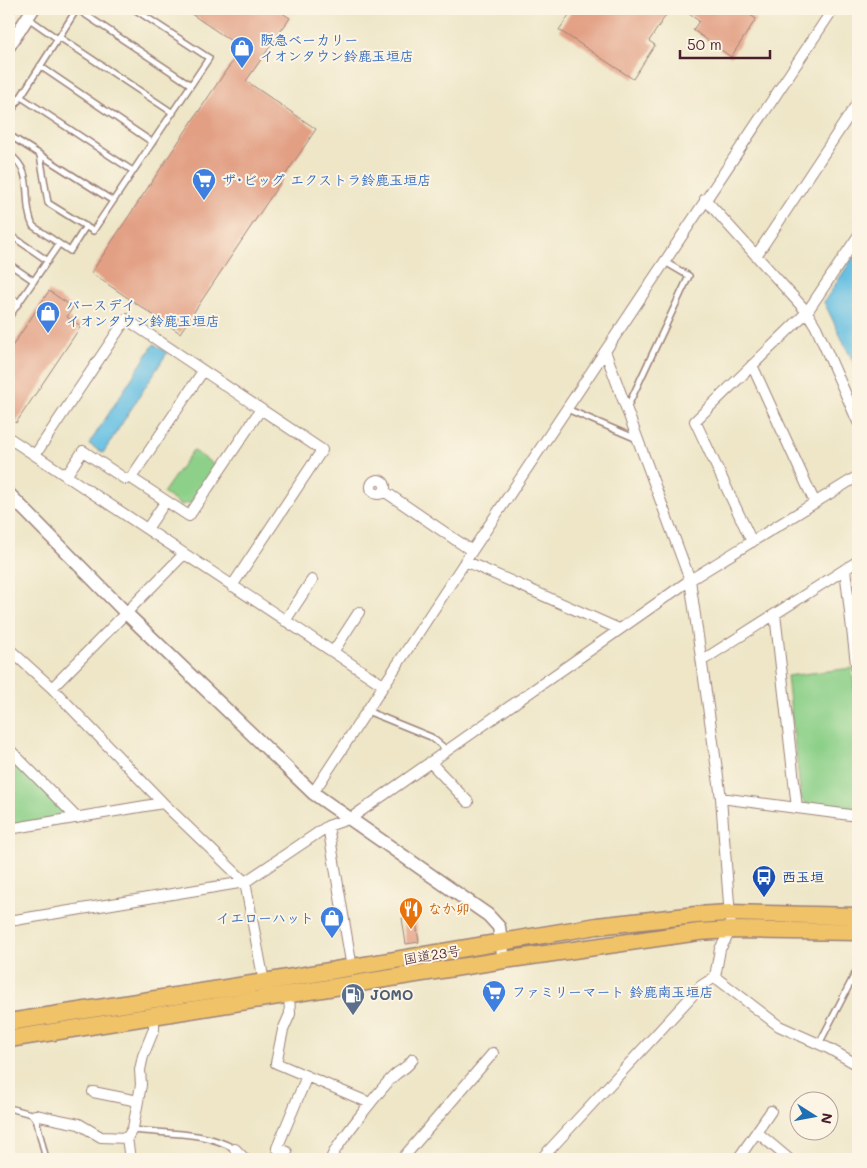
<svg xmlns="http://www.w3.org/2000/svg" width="867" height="1168" viewBox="0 0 867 1168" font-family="Mali,'Klee One',sans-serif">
	<rect width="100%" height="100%" fill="#fcf5e5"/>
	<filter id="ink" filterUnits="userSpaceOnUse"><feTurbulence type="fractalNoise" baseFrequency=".02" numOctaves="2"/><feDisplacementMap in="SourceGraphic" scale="10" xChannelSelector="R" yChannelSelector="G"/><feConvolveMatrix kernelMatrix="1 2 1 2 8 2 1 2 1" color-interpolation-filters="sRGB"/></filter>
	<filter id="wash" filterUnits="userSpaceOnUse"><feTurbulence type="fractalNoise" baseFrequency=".0096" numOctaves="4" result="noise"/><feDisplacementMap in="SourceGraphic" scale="20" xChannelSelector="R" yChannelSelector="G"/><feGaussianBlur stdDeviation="1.12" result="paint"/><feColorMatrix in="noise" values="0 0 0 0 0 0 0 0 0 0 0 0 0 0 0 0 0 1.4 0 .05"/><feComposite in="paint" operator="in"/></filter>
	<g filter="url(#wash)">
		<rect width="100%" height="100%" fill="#eee6c7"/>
		<path fill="#8dd089" stroke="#6c785a" d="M193,450l23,16 -23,36 -12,3 -18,-12z
			M852,668l6,53v90l-52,-7 -5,-6 -14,-122z
			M9,755l56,56 -1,6 -55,9z"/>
		<path fill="#66c0e3" stroke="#587087" d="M858,250v122l-34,-70z
			M154,344l13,9 -64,100 -14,-9z"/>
		<g id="blocks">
			<path fill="#e29f83" d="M184,9h92l14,9 -44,63 70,48 -136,204 -89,-60 136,-204 16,-20z
				M573,9h97l-21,32 6,4 -22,34 -74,-49z
				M682,9h60l14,10 -25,38 -38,-27 6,-9z
				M49,291l24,16 -6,10 14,9 -65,97 -7,-5v-67z
				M415,916l4,26 -13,2 -4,-26z"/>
		</g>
	</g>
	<g filter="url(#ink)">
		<use href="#blocks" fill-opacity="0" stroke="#9c8279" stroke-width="1"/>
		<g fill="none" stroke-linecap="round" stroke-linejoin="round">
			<g stroke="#9c8279" stroke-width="8">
				<path id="service" d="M77,9l114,76
					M28,18l30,21
					M59,37l114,76
					M40,66l112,76
					M21,97l112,74
					M9,115l68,-106
					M9,135l104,66
					M9,154c27,18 12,47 24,72l37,25 16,-25
					M40,155l8,48 45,28 116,-173 -75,-49
					M9,234l39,27
					M9,264l25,17
					M9,296l10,7
					M9,317l50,-73
					M627,408l62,-132 -24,-14
					M567,409l70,30
					M367,711l64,26 16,13
					M819,1044l39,-76
					M9,1108l26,7 11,44
					M133,1130c34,4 71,1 102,19"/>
			</g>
			<g stroke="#9c8279" stroke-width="12">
				<path id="minor" d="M705,199l102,113 9,15 42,95
					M756,256l102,-154
					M752,365l63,138
					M9,438l374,247
					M35,455l91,-136 196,131 -90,136
					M66,476l17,-25 42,28 6,-1 58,38 72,-107
					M131,478l72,-107
					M371 487a7 7 0 1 1 14 0a7 7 0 1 1-14 0Z
					M384,491l88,60
					M147,529l19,-28
					M752,542l-57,-121 112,-109 51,-76
					M465,561l154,68
					M845,569l13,112
					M775,614l22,194
					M285,621l27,-41
					M9,649l43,39 111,115 82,79 19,100
					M333,652l26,-40
					M703,660l155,-99
					M52,688l132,-134
					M9,749l68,69
					M430,762l38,40
					M313,793l159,-242 361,-542
					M721,798l137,18
					M328,826l24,142
					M9,829l154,-26
					M9,921l236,-39 83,-56 23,-8 339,-238 168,-104
					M715,977l64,49 49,22 30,17
					M289,994l1,20 -7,16 -7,33 94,40
					M93,1092l45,9
					M35,1115l44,9 22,13 26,1
					M758,1133l31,26
					M235,1149l10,10
					M287,1152l-10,-4 30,-72
					M130,1159l-3,-21 6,-10 8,-43 -1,-15 3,-14 11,-27v-13
					M331,1159c0,-8 55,-77 65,-85 9,-7 10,-5 17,-15
					M402,1159l91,-106
					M541,1159l160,-173 14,-9 5,-28 11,-19 -10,-132 -31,-218 -85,-229
					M738,1159l33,-48"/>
			</g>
			<g stroke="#9c8279" stroke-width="15">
				<path id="tertiary" d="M9,46l24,-37
					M9,494l117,119 187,180 175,122 11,12 5,33"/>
			</g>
			<g stroke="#9c8279" stroke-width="19">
				<path id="trunk" d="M9,1022l255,-40 333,-56 99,-11 33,-2 129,3
					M9,1039l495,-79 195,-28 32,-2 127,2"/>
			</g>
			<use href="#service" stroke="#fff" stroke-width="5"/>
			<use href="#minor" stroke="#fff" stroke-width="10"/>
			<use href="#tertiary" stroke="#fff" stroke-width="12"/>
			<use href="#trunk" stroke="#f0c369" stroke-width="16"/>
		</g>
	</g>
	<defs>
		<g id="shop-pin" transform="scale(1.25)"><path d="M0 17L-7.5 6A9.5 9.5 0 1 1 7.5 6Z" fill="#3f7fe0" stroke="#fcf5e5"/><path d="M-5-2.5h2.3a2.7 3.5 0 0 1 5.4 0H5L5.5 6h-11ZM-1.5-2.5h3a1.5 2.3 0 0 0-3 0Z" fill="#fff"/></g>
		<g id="supermarket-pin" transform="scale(1.25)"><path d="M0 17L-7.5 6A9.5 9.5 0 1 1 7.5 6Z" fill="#3f7fe0" stroke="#fcf5e5"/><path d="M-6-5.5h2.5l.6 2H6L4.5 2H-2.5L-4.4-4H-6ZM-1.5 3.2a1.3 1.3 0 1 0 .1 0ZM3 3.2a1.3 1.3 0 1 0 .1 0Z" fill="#fff"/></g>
		<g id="bus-pin" transform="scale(1.25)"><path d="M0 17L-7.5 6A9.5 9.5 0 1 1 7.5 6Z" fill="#1a4fb4" stroke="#fcf5e5"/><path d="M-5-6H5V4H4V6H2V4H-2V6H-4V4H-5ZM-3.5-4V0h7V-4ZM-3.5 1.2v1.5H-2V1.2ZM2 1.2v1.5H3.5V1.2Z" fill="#fff"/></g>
		<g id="restaurant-pin" transform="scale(1.25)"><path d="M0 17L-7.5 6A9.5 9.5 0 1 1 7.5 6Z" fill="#e8710a" stroke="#fcf5e5"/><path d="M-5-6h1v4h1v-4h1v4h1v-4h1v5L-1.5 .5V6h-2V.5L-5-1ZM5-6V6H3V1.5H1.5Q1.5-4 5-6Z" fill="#fff"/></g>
		<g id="fuel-pin" transform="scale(1.25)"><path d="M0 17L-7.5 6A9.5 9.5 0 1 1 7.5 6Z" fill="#5c6f8a" stroke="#fcf5e5"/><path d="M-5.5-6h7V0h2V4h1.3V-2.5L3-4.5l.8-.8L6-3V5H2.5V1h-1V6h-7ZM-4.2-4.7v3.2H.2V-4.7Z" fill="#fff"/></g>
	</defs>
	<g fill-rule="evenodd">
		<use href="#shop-pin" x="242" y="48"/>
		<use href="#supermarket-pin" x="204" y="180"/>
		<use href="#shop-pin" x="48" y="313"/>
		<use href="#bus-pin" x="764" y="877"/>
		<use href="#restaurant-pin" x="411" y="909"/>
		<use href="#shop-pin" x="332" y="918"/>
		<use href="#supermarket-pin" x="494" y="992"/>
		<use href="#fuel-pin" x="353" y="995"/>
	</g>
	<g text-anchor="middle" stroke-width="4" stroke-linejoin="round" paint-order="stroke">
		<g font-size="14" font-weight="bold" fill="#366cbe" stroke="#fcf5e5" text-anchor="start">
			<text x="260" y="45">阪急ベーカリー<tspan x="260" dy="16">イオンタウン鈴鹿玉垣店</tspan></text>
			<text x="222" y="185">ザ･ビッグ エクストラ鈴鹿玉垣店</text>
			<text x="66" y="310">バースデイ<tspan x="66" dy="16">イオンタウン鈴鹿玉垣店</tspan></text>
			<text x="314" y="923" text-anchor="end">イエローハット</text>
			<text x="512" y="997">ファミリーマート 鈴鹿南玉垣店</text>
		</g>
		<g font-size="14" font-weight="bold" fill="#164399" stroke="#fcf5e5" text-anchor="start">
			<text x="782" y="882">西玉垣</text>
		</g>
		<g font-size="14" font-weight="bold" fill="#c56008" stroke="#fcf5e5" text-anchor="start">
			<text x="428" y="914">なか卯</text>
		</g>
		<g font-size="14" fill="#4a1f2b" stroke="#fcf5e5">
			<text transform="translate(432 955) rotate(-9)" y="5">国道23号</text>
		</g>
		<g font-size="14" font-weight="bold" fill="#4e5e75" stroke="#fcf5e5" text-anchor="start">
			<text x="370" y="1000">JOMO</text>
		</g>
	</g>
	<rect width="867" height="1168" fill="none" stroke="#fcf5e5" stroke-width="30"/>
	<g transform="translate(814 1116) rotate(101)"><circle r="24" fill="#fcf5e5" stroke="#b59f9b"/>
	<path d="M0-4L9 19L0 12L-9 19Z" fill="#1f6fb2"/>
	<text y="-8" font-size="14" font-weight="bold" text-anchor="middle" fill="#4a1f2b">N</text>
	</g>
	<path d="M680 50v8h90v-8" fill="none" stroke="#4a1f2b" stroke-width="2.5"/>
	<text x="687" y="50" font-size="15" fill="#4a1f2b" stroke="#fcf5e5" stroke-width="4" paint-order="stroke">50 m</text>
</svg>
